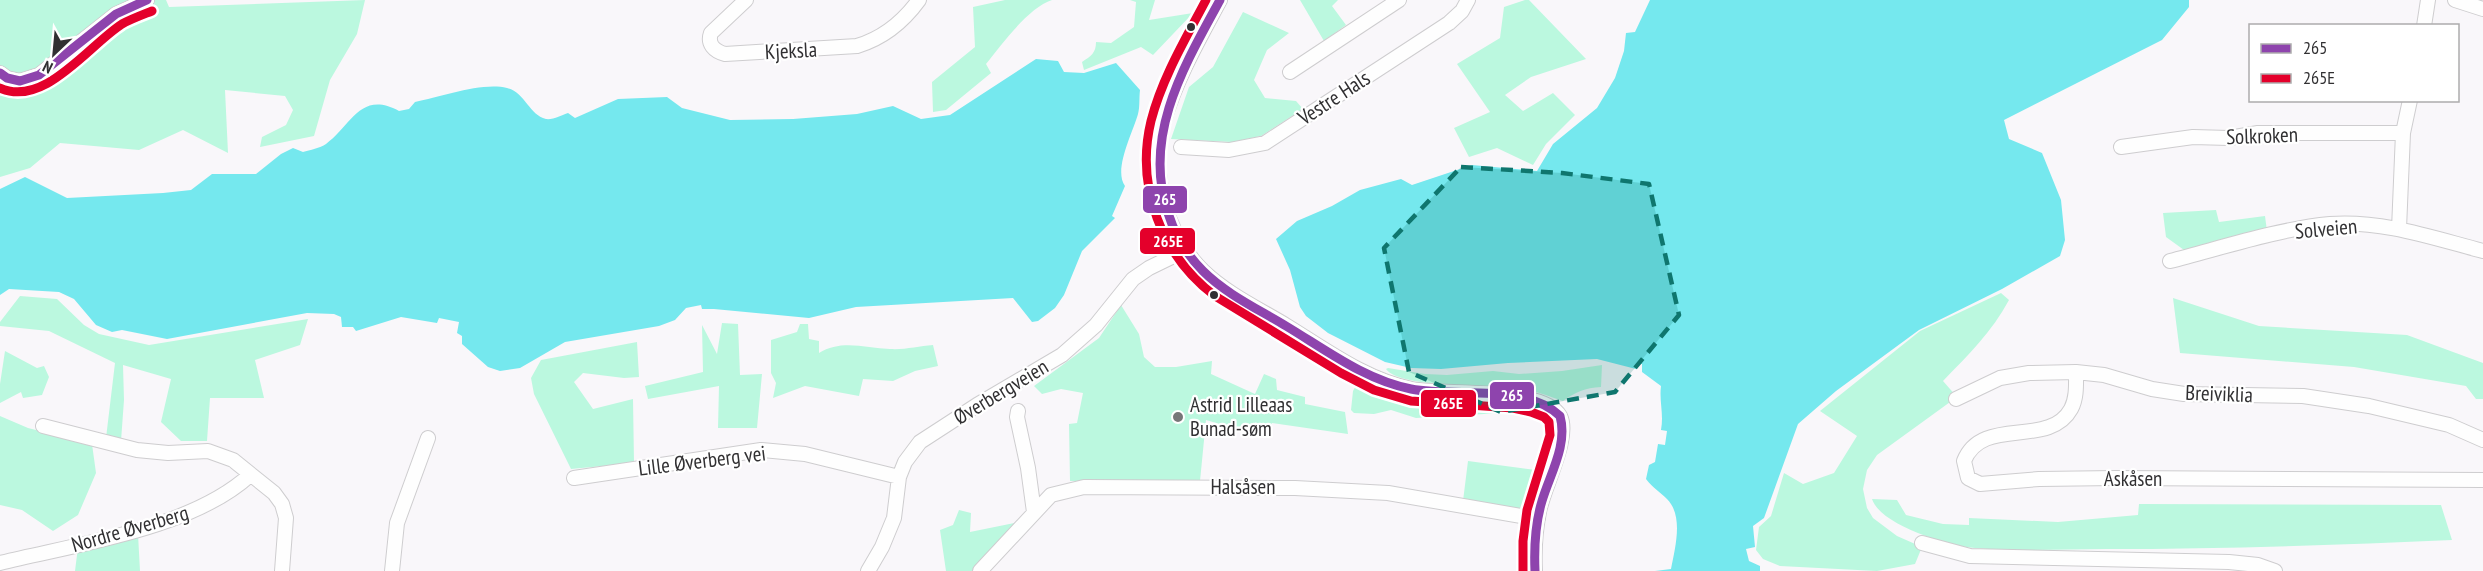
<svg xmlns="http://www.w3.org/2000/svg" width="2483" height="571" viewBox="0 0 2483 571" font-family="'PT Sans Narrow',sans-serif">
	<rect width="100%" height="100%" fill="#f9f7fa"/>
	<path fill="#bbf8df" d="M0,0h166l3,7 196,-7 -8,34 -27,46 -16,56 -54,11 2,-10 24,-12 7,-15 -8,-14 -60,-6 3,63 -45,-23 -44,20 -79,-7 -30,25 -30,9z
		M1005,0h47c-23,7 -50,44 -66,64l5,9 -45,37 -13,2 -1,-30 43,-35 -2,-40z
		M1130,0h25l-6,20 44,-7 -40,42 -12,-8 -57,23 -2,-8c9,-6 14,-9 14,-20l15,1 23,-16 2,-25z
		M1300,0h38l-6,6 14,19 -22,16z
		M1525,0h4l57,59 -55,18 -26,18 18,16 30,-18 22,22 -29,29 -13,21 -36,-17 -28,9 -15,-29 36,-16 -33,-48 43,-26 4,-31z
		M1243,12l46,21 -22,17 -13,30 11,18 31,3 7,8 -42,27 -29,6 -61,-3 18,-52 24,-20z
		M2216,210l3,12 46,-6 2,15 -83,19 -18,-13 -3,-24z
		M2001,293l8,7c-17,32 -41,55 -66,81l14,16 -80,58 -10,15 -4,19 4,19 6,10 24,18 25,11 -7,17 -38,7 -97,-5 -17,-7 -7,-9 3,-23 12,-11 13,-43 19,11 31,-11 23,-37 -37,-25 100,-80z
		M20,296l37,3 27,26 15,9 50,11 159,-26 -8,26 -45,15 9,38h-54l-3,43h-26l-20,-19 10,-43 -48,-14 1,35 -3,41 -15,-3 9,-75 -66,-32 -49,-5v-4z
		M2173,298l86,28 148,9 76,28v36h-7l-10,-13 -112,-19 -174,-14z
		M1121,305l18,29 5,23 11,10h21l36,-6 -1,13 44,20 9,-20 12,5 1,11 28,7v7l40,8 3,22 -76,-11 -5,15 -61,-18 -6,61h-130l-1,-57 8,-1 6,-30 -22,-4 -19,5 -8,-8 65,-48z
		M722,323l16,1 2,51 22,-1 -5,54h-39l1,-42 -71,13 -3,-13 58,-14 -1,-47 15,29z
		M800,324h8l1,15 10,2v12c22,-14 47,-5 71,-4 14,1 29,-3 43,-4l5,21 -23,5 -22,10 -30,-2 -4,17 -54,-10 -32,12 3,-15 -5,-10v-33l26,-8z
		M637,342l2,35 -15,1 -41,-5 -9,9 19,27 40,-10 1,64 -63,6 -37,-75 -3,-16 10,-18z
		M5,351l32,17 7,-2 5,11 -7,18 -19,3 -2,-6 -21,11v-19z
		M1602,365l-1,22c-16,1 -26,5 -38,14 -12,-4 -24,-9 -36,-11 -26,-4 -127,-1 -141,-21l2,-1 37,6 22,1 46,-4 26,3 43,-3z
		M1359,380c51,23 108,24 163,26 39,11 29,32 21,63l3,-42 -14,-12 -14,-3 -102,6 -25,-8 -17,4 -20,-1 -3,-3 2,-19z
		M0,416l28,12 64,16 4,29 -18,42 -25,16 -31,-21 -22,-5z
		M1468,461l68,9 -13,44 -60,-13z
		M1872,499l25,1 9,15 37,9 26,1v-7l89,4 80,-7 1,-11 302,1 11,35c-115,5 -230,9 -345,9 -44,0 -89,3 -132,-1 -26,-2 -95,-23 -103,-49z
		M959,510l12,3 -1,19 49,-10 -42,49h-31l-6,-41 13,-5z
		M138,534l2,37h-65l3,-24z"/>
	<path fill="#75e8ee" d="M1650,0h539v7l-27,33 -158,80 5,19 33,14 19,47 4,40 -5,16 -58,33 -83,41 -83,61 -38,33 -34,94 -11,8 2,21 -9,2 3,12 11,5v5h-105l16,-2c4,-21 13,-53 -4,-70 -7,-7 -14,-11 -21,-20l3,-14 6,-3 3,-18 7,1 2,-14 -6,-1c3,-16 -2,-29 0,-44l-19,-14v-8h-4l-2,5 -39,-10 -89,4 -67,6 -30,-1 -26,-6 -57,-29 -22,-17 -6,-9 -10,-37 -14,-31 21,-18 35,-15 28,-16 41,-11 11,6 60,-20 65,6 16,-27 44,-36 18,-30 9,-27 2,-18 9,-1z
		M1036,59l22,2 6,11 20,1 32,-10 24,27c-1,8 0,17 -2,24 -5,18 -25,56 -13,72l-13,30 3,2 -33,33 -18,44 -9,13 -17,13 -6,1 -19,-24 -157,9 -47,11 -95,-9h-12l-1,-4 -15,3 -11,12 -16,6 -94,16 -45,26 -20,3 -12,-4 -26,-23v-8l-5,-3 2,-11 -20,-4 -2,5 -36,-6 -45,14 -3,-4h-11l-1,-10 -7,-3 -27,-1 -140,26 -45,-9 -10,2 -16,-7 -22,-26 -15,-7 -50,-3 -9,6v-106l25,-12 42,21 96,-5 28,-3 21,-16h44l25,-20 12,-6 10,4c7,-2 17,-4 23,-8 25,-18 34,-54 73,-33l10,-2 6,-7c26,-5 66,-20 92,-14 18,4 22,27 39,31 7,1 16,-4 22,-6l7,5 43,-19 49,-2 15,11 48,12 63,-1 64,-5 36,-8 28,13 29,-4z"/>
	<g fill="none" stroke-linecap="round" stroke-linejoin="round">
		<g stroke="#cecdcf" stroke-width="16">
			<path id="minor" d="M746,0l-35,33c-4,11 3,18 14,21l132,-8c27,-8 46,-24 62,-46
				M1220,0c-21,39 -45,81 -57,124 -13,50 3,111 40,147 24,23 56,38 84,55 39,24 79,54 125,63 33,6 132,-2 148,27 11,21 -17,72 -21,96 -4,20 -5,39 -4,59
				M2455,0l28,9
				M2424,26l4,-26
				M1290,72l109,-72
				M0,73l7,5 13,3 19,-6 77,-61 31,-14
				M1181,147l48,3 36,-7 184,-120 13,-12 6,-11
				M2121,147l72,-10 36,1 29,-5h145
				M2399,229l4,-96 7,-33
				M2170,261c51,-13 108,-32 160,-37 52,-4 103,14 153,27
				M2076,372c0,12 1,26 -5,37 -22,40 -89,6 -107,52l4,17 12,6 59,-5 77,-1 367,2
				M1956,399l44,-21 29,-5 47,-1 28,3 48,14 32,5 119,2 66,10 80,19 34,15
				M1018,411l-1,6 11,51 6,44
				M43,426l94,24 31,3 40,-2 25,9 41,33 8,11 4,14 -4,53
				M574,478l187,-28 44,4 94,23
				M1922,543l48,13 259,6 29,3 17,6
				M0,563c77,-19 191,-34 250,-88
				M392,571l5,-48 31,-85
				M868,571l14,-24 12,-29 5,-41 6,-15 15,-20 57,-37 85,-50 34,-30 37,-46 16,-11 37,-18
				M980,571l71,-76 33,-8 211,1 93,5 150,26"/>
		</g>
		<use href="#minor" stroke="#fefefe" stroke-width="14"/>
		<g stroke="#fff" stroke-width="14">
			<path id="bus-1" d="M1220,0c-36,66 -78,136 -52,213 7,22 19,42 35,58 23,23 55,38 83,55 40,24 79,54 125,63 46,9 113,-7 149,27 8,29 -10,58 -18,85 -7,23 -8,47 -7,70
				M0,73l7,5 13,3 19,-6 77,-61 31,-14"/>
		</g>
		<g stroke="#fff" stroke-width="14">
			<path id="bus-2" d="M1206,0c-20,38 -44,78 -55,121 -16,66 11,135 64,175l126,77 33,17 37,11 102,7 18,4 13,5 5,5 1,13 -23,75 -4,31v30
				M0,88c44,20 88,-42 122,-64 9,-5 20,-9 30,-13"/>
		</g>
		<use href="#bus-1" stroke="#8e44ad" stroke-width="9"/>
		<use href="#bus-2" stroke="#e4002b" stroke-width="9"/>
	</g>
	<path fill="#0f766e" fill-opacity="0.2" stroke="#0f766e" stroke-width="4.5" stroke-dasharray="12 8" stroke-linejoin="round" d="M1461,167l101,6 87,11 30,131 -64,77 -114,20 -92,-40 -25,-124z"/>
	<g fill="#313032" stroke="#fff" stroke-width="2">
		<circle cx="1191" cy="27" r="5"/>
		<circle cx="1214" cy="295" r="5"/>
	</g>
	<circle fill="#777678" stroke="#fff" stroke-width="2" cx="1178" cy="417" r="6"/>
	<g text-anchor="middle" stroke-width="4.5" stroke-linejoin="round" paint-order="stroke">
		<g font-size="21" fill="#313032" stroke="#fff">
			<text transform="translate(791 51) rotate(-3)" y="7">Kjeksla</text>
			<text transform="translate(1334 98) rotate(-33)" y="7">Vestre Hals</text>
			<text transform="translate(2262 136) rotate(-2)" y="7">Solkroken</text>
			<text transform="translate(2326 229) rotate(-5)" y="7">Solveien</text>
			<text transform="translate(1001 392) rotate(-31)" y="7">Øverbergveien</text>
			<text transform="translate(2219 394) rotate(2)" y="7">Breiviklia</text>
			<text transform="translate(702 461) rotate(-7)" y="7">Lille Øverberg vei</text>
			<text x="2133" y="486">Askåsen</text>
			<text x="1243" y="494">Halsåsen</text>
			<text transform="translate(130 529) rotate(-16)" y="7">Nordre Øverberg</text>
		</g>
		<g font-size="21" fill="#313032" stroke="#fff" text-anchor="start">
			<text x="1190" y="412">Astrid Lilleaas<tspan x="1190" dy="24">Bunad-søm</tspan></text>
		</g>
	</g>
	<g stroke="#fff" stroke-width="2">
		<rect x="1142" y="185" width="46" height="29" rx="6" fill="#8e44ad"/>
		<rect x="1139" y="227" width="57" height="28" rx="6" fill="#e4002b"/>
		<rect x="1489" y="381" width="46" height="29" rx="6" fill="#8e44ad"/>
		<rect x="1420" y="389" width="57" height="29" rx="6" fill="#e4002b"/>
	</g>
	<g font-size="16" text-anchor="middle" font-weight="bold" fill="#fff">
		<text x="1165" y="205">265</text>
		<text x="1168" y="247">265E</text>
		<text x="1512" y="401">265</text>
		<text x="1448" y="409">265E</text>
	</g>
	<rect x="2249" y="24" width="210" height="78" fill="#ffffff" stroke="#adacad" stroke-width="1.5"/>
	<rect x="2261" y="44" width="30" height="9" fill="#8e44ad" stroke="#adacad" stroke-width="1.5"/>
	<text x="2303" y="54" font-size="18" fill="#313032">265</text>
	<rect x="2261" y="74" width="30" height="9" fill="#e4002b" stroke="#adacad" stroke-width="1.5"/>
	<text x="2303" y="84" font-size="18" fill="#313032">265E</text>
	<g transform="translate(54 54) rotate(206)" stroke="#ffffff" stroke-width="4.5" paint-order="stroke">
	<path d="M0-4.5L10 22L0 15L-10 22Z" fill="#313032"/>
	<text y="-9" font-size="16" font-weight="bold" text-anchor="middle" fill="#313032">N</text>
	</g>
</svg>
